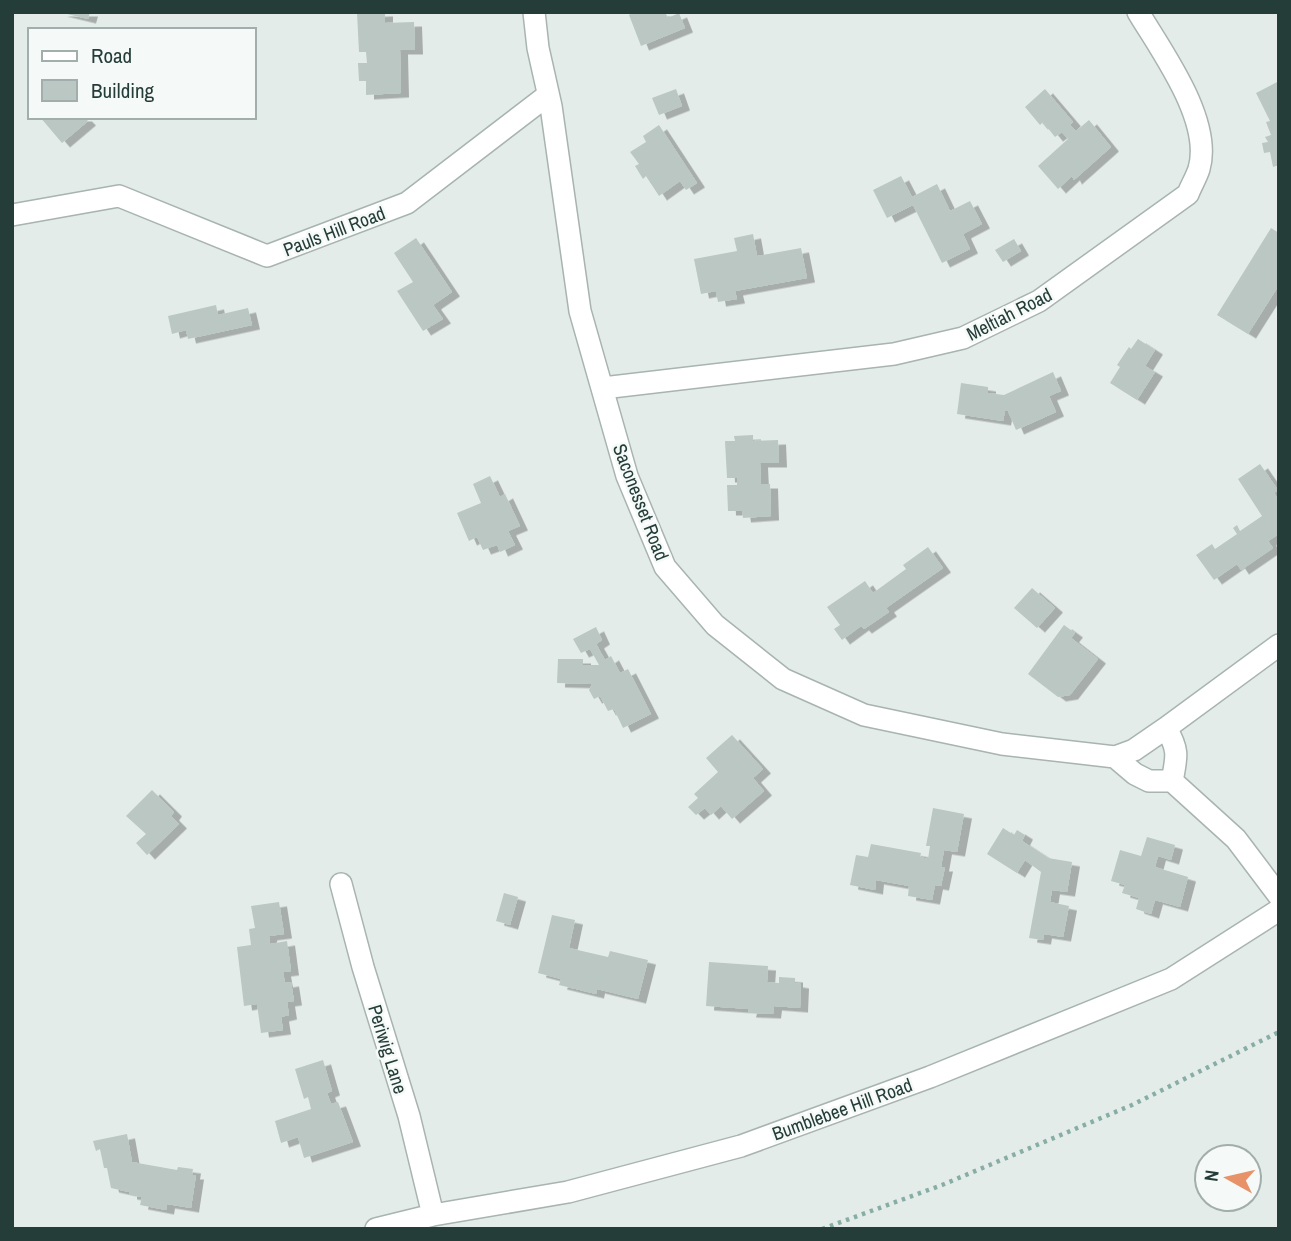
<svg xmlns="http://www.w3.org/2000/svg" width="1291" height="1241" viewBox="0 0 1291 1241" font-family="'Archivo Narrow',sans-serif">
	<defs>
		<filter id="shadow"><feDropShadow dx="8" dy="4.5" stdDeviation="0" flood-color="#0004"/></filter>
	</defs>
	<rect width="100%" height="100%" fill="#e4ece9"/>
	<path fill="#bac7c3" filter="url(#shadow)" d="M59,12h31l-2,7z
		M385,12v11l29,-1 1,28h-15l1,43 -35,2v-14h-7l-1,-18h9l-1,-11h-7l-2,-39z
		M633,12h32l3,6 11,-5 6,15 -44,18 -12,-31z
		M1279,81v84l-6,2 -3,-15 -6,1 -2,-10 6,-1 -3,-5 6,-2 -5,-13 4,-1 -14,-28z
		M676,89l6,17 -23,9 -7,-17z
		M1045,89l28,33 -3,3 6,6 13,-11 22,27 -37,33 -2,-4 -14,13 -20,-23 30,-27 -6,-7 -7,5 -12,-15 -3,3 -15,-18z
		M40,117h44l4,4 -26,22z
		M659,125l38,58 -11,7 -6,-9 -21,15 -13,-20 -3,3 -8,-13 4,-2 -9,-12 16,-10 -3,-6z
		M901,176l11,21 25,-13 13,27 20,-10 12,23 -19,10 7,15 -28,14 -29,-58 -26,13 -14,-28z
		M1271,228l8,5v52l-31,49 -31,-19z
		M753,234l4,22 44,-8 6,30 -72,13 2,8 -19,3 -2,-11 -15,3 -7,-35 43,-8 -3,-13z
		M416,238l36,54 -19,13 10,14 -20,12 -26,-40 16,-9 -19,-29z
		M1014,239l7,12 -18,11 -8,-12z
		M216,305l2,10 30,-7 4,17 -64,14 -2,-9 -14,4 -4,-18z
		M1138,339l17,11 -10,16 10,6 -18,28 -27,-17 10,-16 -3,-2 12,-18 2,2z
		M1053,372l8,19 -12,5 7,16 -40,18 -8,-19h-3l-2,10 -46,-7 4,-31 27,4v6l16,2z
		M753,435v6l25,-1 1,23h-19l1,21h9l1,32 -28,2 -1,-7h-14l-1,-26h10v-7h-10l-2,-37h10l-1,-5z
		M1260,464l18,26 -4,3 5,8v33l-11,7 5,7 -32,22 -4,-6 -23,16 -18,-25 16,-11 3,5 22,-15 -4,-6 4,-3 3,6 22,-15 -24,-37z
		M490,476l10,21 5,-3 15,32 -12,5 7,14 -15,7 -3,-7 -14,5 -6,-13 -8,4 -12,-28 24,-10 -8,-19z
		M928,547l15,21 -57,40 3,4 -25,17 -3,-3 -19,14 -8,-11 6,-4 -13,-18 38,-26 8,12 33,-24 -3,-4z
		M1032,588l23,20 -18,20 -23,-20z
		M1064,625l11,8 -4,5 27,21 -28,36 -12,2 -30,-23z
		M596,627l6,13 -6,4 9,16 6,-4 9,17 8,-4 23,45 -28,14 -9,-19 -6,2 -8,-15 -6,3 -5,-9 3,-6 -35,-1 1,-24h25v6h16l-9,-16 -9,4 -8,-14z
		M732,735l31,34 -10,9 11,13 -32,28 -11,-13 -10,9 -6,-7 -9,7 -8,-8 10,-9 -4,-4 24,-22 -12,-14z
		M152,790l22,22 -3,4 8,8 -32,31 -11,-12 10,-9 -20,-18z
		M933,808l31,6 -7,38 -13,-2 -3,17h4l-4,19 -6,-1 -3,15 -24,-4 1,-10 -33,-6 -1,10 -25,-5 6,-30 12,2 3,-13 50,9 -1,4 8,2 2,-13h-4z
		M1003,828l11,7 3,-5 8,5 -3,6 26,17 24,4 -5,30 -15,-2 -2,12 19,4 -6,31 -19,-3 -1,6 -14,-2 12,-66 -16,-12 -8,13 -30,-19z
		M1147,837l28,8 -4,15 -13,-4 -3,11 33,10 -8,30 -25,-7 -4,14 -15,-5 3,-11 -17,-5 3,-8 -14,-4 9,-31 21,6z
		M504,893l14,4 -8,28 -14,-4z
		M279,902l5,32 -15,2 1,8 17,-3 4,30 -8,1 2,11 6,-1 3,19 -7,1 2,13 -8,2 2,13 -22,3 -4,-29 -13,2 -7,-59 14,-2 -2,-16 6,-1 -4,-22z
		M552,915l23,5 -6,28 39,9 2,-6 38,9 -10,39 -41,-10 -1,5 -37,-9 2,-6 -23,-6z
		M709,962l59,4 -1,16 12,1v-6l16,1v5l6,1 -1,24 -26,-2 -1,8 -25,-1 1,-4 -43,-3z
		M323,1060l9,31 -5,2 4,11 7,-2 15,40 -49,16 -6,-21 -17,6 -6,-22 36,-12 -3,-12 -4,2 -9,-30z
		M127,1134l5,28 45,8 1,-3 15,2 -1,6h4l-5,33 -24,-4 -1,6 -26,-5 2,-8 -13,-2v-3l-18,-4 -4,-20h-3l-4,-19 -4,2 -3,-10z"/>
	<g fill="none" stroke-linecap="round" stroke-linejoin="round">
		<g stroke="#a7b4b0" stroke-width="24">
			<path id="minor" d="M534,12l4,36 13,58 29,205 47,165 38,91 50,58 68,54 81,36 138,29 113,13 20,17 14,7h23l64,58 43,57
				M12,215l107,-19 148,60 140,-53 141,-108
				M603,388l291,-34 69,-16 76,-37 149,-107c3,-8 8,-16 11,-25 14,-48 -37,-117 -61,-157
				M1115,757l19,-7 32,-22
				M1172,781c5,-25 7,-31 -6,-53l113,-83
				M341,884l22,83 46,149 24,99
				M376,1229l57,-14 135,-23 173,-46 189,-69 241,-98 108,-69"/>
		</g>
		<path stroke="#87ada5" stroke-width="4.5" stroke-dasharray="3.5 5" stroke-linecap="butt" d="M822,1229l120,-44 190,-80 147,-73"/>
		<use href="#minor" stroke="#fff" stroke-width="21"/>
	</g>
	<g text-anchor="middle" stroke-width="5" stroke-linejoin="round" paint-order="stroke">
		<g font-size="19" fill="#253d38" stroke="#f5f9f7">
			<text transform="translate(334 231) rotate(-21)" y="7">Pauls Hill Road</text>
			<text transform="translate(1009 314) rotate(-27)" y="7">Meltiah Road</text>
			<text transform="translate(641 502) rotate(69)" y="7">Saconesset Road</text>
			<text transform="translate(388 1049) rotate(73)" y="7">Periwig Lane</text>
			<text transform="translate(842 1109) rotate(-20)" y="7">Bumblebee Hill Road</text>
		</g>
	</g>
	<rect width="1291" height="1241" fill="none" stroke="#253d38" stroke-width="28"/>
	<rect x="28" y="28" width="228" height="91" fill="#f5f9f7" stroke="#a2aeab" stroke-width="2"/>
	<rect x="42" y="51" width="35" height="10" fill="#ffffff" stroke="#a2aeab" stroke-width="2"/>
	<text x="91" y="63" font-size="21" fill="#253d38">Road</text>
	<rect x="42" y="80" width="35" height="21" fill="#bac7c3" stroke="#a2aeab" stroke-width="2"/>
	<text x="91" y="98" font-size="21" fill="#253d38">Building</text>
	<g transform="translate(1228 1178) rotate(278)"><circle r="33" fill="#f5f9f7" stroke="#a2aeab" stroke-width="2"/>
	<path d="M0-5L12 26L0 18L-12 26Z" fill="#e79268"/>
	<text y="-10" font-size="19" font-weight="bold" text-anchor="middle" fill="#253d38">N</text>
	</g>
</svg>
